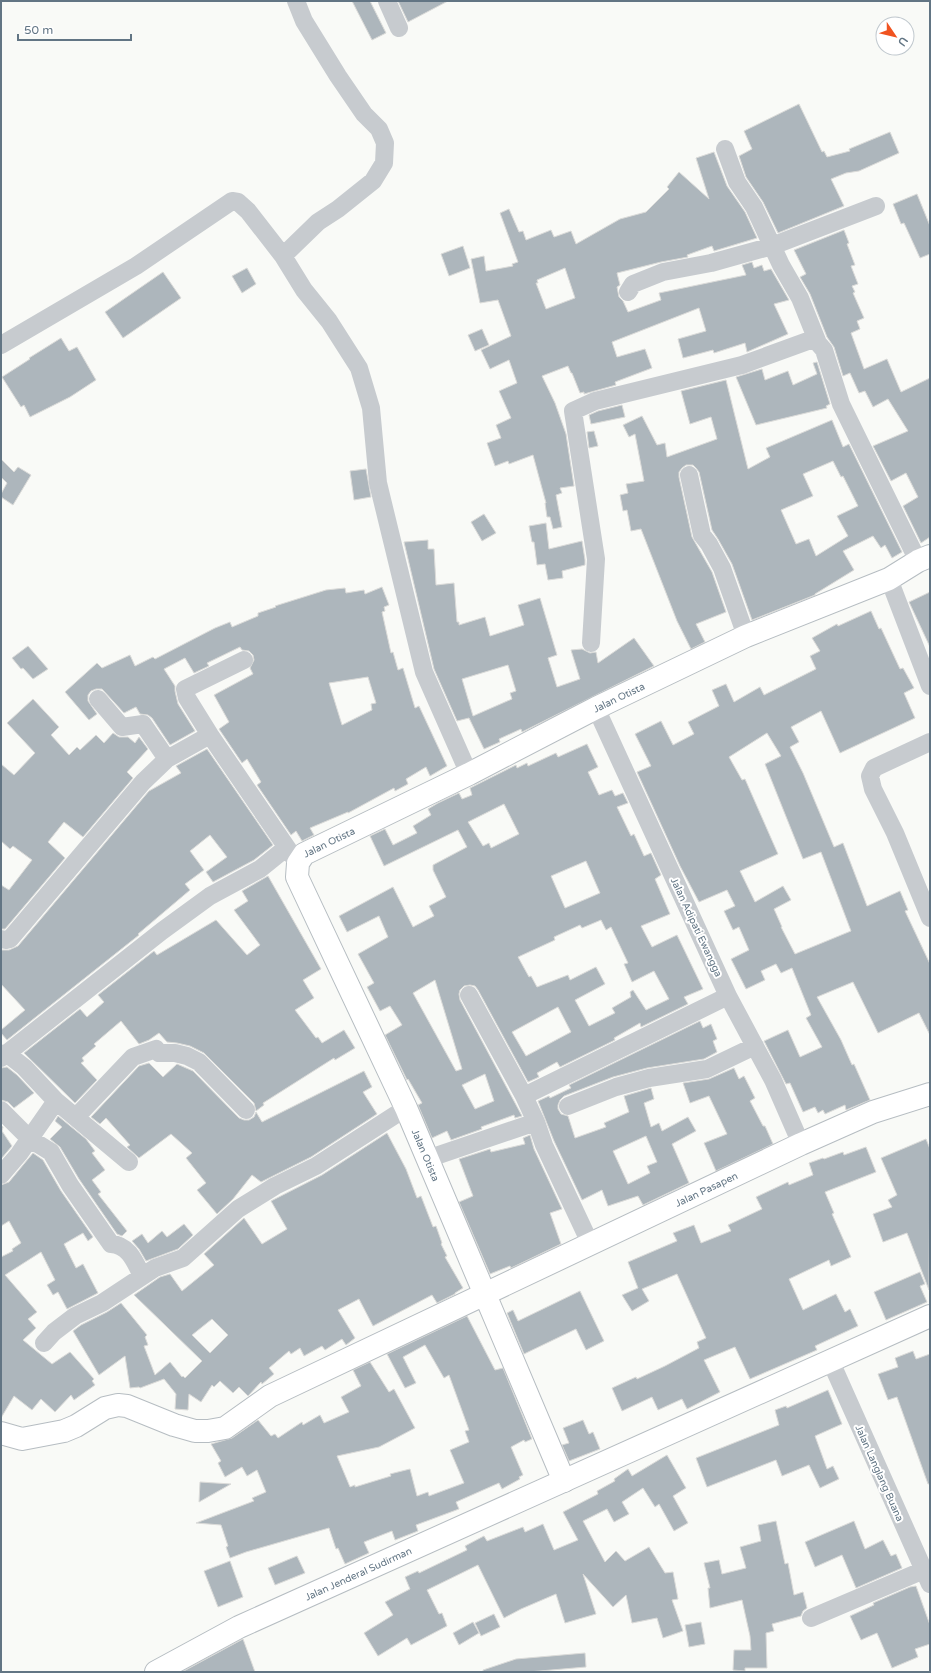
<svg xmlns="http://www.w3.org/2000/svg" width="931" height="1673" viewBox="0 0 931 1673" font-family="'Varela Round',sans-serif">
	<rect width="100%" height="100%" fill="#f9faf7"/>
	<path fill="#adb6bc" stroke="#dbdbd9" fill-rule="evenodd" d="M352,1h18l16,32 -14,7z
		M398,1h50l-40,21z
		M799,104l23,48 2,-1 3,6 23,-6 -1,-2 41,-17 9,21 -40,18 -13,2 -15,6 13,27 -66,27 -15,-31 -17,-25 -7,-21 13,-7 -8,-18z
		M714,152l13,34 18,26 12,26 -43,13 -2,-5 -25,9 1,2 -27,5 -44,11 3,12 -3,2 2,10 4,4 5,11 33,-12 -2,-7 87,-18 -4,-10 10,-3 2,6 8,-3 2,6 7,-2 18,31 -15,4 14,30 -41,18 -2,-9 -31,10 -1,-3 -30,8 -5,-19 28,-8 -7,-23 -87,34 5,15 28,-8 7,19 -37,14 1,3 -32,9v-2l-4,1 -8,-20h-1l-3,-7 -26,10 13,27 11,31 8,52 -14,2 2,5 -6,2 6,32 -9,2 -3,-12h-3l-2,-14h1l-13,-48 -24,9 -1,-3 -13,5 -8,-23 14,-5 -5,-13 15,-7 -12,-27 18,-8 -8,-23 -19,9 -9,-19 30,-14 -13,-36 -18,3 -9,-44 13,-3 2,15 27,-5 -1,-2 6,-2 -18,-49 9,-4 10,23 4,-1 3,9 25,-10 3,7 17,-6 5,13 44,-25 26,-7 23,-23 -2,-2 12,-15 30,27 -13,-41zM565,268l10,30 -29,11 -10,-26h2l-1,-3z
		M917,194l13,32v28l-10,4 -16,-35 -3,1 -8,-20z
		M844,230l5,13 -2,1 8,21 -4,1 7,18 -6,2 3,6 -2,1 11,25 -7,3 3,8 -9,4 13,36 23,-10 14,33 29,-14v159l-9,6 -18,-37 15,-9 -12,-24 -15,8 -18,-35 35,-15 -20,-32 -15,8 -8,-16 -6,2 -9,-20 -7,3 -9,-29 -7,-10 -17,-43 -10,-17 6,-3 -12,-24z
		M463,246l7,22 -21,8 -8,-22z
		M247,268l9,16 -14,9 -10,-17z
		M163,272l18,26 -58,40 -18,-26z
		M482,329l7,16 -14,6 -7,-16z
		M61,338l8,13 8,-4 19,33 -26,17 -40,20 -6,-12 -3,2 -19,-30 28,-18 -1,-1z
		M817,362l13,42 -4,2 1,2 -71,17 -20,-48 26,-8 3,11 23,-9 5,14 24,-11 -4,-11z
		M726,380l22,89 22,-12 -4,-9 66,-28 11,27 6,-3 53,108 -10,6 -7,-13 -4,3 -8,-12 -30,15 11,19 -39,24v1l-63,25 -20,-56 -14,-25 -6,-9 -13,-58 -3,-4 -3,-3h-7l-4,3 -3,4v5l13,60 20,35 14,40 -30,12 9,18 -14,7 -14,-28 -36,-92 -10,2 -4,-21 -4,1 -3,-16 8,-2 -2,-9 18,-3 -9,-47 -6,3 -6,-12 19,-9 15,29 8,-2 2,14 50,-18 -6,-22 -21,7 -9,-33zM833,461l8,16 2,-1 15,30 -21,10 11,20 -32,20 -7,-17 -13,5 -15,-34 32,-14 -10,-22z
		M622,405l3,12 -34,7 -2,-9 9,-4z
		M594,431l4,15 -9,2 -2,-16z
		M1,459l13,13 4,-5 13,8 -18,30 -12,-8v-3l6,-11 -6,-6z
		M366,469l5,28 -17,3 -4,-29z
		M484,514l12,19 -14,8 -11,-19z
		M546,523l3,26 33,-8 3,19v5l-23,6 1,7 -15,2 -3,-16 -8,1 -3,-23h-2l-3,-16z
		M428,540v9h6l2,36 18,-2 3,39h2v3l26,-8 5,19 34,-11 -6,-20 22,-7 17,57 -9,3 9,29 23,-8 -9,-29 11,-1 8,4 6,-1 2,11 36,-25 20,28 -132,66 -1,-3 -22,10 1,3 -16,7 -15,-31 -12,3 -23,-52 -30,-127zM508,665l8,26 -6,2 2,6 -39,17 -11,-37z
		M382,587l7,18 -5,2 1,4 -3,1 9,41 2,-1 5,18 5,-2 12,40 4,-2 28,60 -17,10 -4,-9 -20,12 2,5 -13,7 -1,-3 -46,25v-1l-38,16 4,7 -12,6 -6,-10 -5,4 -34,-50 4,-3 -14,-23 -5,4 -23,-34 10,-7 -15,-27 39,-21 -3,-6 4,-8 -1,-5 -4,-4 -7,-1 -2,-3 -33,16 2,3 -15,7 -9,-15 -21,11 11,17v5l3,13 17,27 -25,14 -18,-27 -4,-3 -8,-1 -4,-7 -12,6 -22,-24h-6l-5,2 -3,4v6l9,13 -8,6 -24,-28 32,-29 5,5 28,-13 5,11 18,-9 2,2 60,-31 15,-6 2,5 26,-11v-3l18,-6 -1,-1 51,-16 19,-2 1,5 18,-3 1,4zM368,677l8,26 -5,1 1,6 -30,15 -13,-42z
		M930,592v55l-21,-45z
		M871,611l8,18 2,-1 19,41 3,-1 11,20 -10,5 11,25 -75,35 -19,-42 -30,16 8,15 -9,5 13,26 31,74 9,-4 24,63 33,-15 8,19 -3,1 25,53v71l-11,-22 -41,20 -25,-51 -36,15 24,43 11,25 2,-1 16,36 -24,10 -1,-5 -20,9 -2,-4 -5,3 -3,-6 -12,5 -13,-29 -4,1 -22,-43 24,-11 12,27 22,-10 -16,-29 5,-3 -19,-47 -11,5 -5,-9 -15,7 4,9 -19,9 -15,-30 18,-9 -10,-23 -6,3 -9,-19 11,-5 -8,-16 -28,12 -19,-36 -43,-94 14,-6 -16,-32 26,-13 12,24 21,-11 -6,-12 31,-16 -7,-16 14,-6 8,18 26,-15 4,8 52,-26 -6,-13 10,-5 -8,-13 25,-14 1,2zM767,733l14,23 -16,8 38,95 18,-7 30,79 -56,23 -14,-27h1l-8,-18 17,-9 -8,-14 -28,16 -15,-31 38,-17 -33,-75 -3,1 -13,-23z
		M28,646l20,23 -15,10 -10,-11 -2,1 -9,-11z
		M33,699l26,28 -8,8 18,20 8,-8 3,3 16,-15 8,8 9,-10 6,4h9l7,6 4,-6 9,12 -21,23 6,6 -50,59 -19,-15 -16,20 17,16 -60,71h-4v-44l8,5 23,-30 -19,-14 -3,3 -9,-8v-77l13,11 21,-22 -28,-30z
		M587,744l11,23 -10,5 11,23 13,-5 3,6 8,-3 5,10 -11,4 14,29 3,-2 10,22 7,-3 10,22 -6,4 15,35 -29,12 11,21 25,-12 26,54 -19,8 4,7 -47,23 -1,-4 -26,15 1,2 -55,27 -3,-5 -20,11 2,4 -11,5 -50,-92 -3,-4 -5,-1 -6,1 -4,4 -1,4 1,6 62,116 -7,2 -1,-3 -33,12 1,2 -31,11 -4,-9 -15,7 -14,-33 4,-2 -14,-24 -1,1 -22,-45 17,-10 -12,-19 -10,5 -13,-24 7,-4 -16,-29 30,-17 -9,-21 -32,16 -8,-16 54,-29 20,40 21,-11 -5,-10 17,-9 -13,-27v-5l34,-18 -9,-17 -74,36 -14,-30 15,-7 8,16 24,-12 -4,-7 18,-11 -3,-6 10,-6 21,-10 3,6 10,-4 -2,-7 46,-23 1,3 10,-5 1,3 28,-13 2,4zM504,804l15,30 -28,14 -2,-5 -6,3 -15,-24zM586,861l14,32 -35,15 -14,-32zM601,920l5,10 5,-3 17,36 -4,1 8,18 22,-11 15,28 -23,11 -13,-20 -3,2 1,5 -19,11 3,5 -26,13 -14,-26 30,-16 -9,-17 -26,13 -2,-5 -31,12 -6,-11 -2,1 -11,-20 37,-17 -1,-3 26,-12 2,3zM435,980l27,89 -6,2 -43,-78zM558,1007l13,25 -45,24 -14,-24zM485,1074l9,27 -19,8 -13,-24z
		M207,749l66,96 -19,15 -41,22 -7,-10 21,-15 -17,-22 -20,16 14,19 -19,14 5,6 -52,44 1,1 -132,105 -6,-7v-3l24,-20 -24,-26v-34h8l9,-4 131,-155 32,-18 -5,-7z
		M268,876l53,93 -18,11 11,18 -19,12 21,28 2,-1 4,6 22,-13 11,18 -20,12 -1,-2 -71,45 1,2 -8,6 -2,-8 -50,-50 -14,-7 -13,-3 -10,-1 -8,-9 -10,7 -10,4 -18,-23 -27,23 2,2 -14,12 2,3 -3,2 16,17 -22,23 -51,-50 56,-44 7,8 17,-15 -6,-7 56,-44 3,4 59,-35 31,35 13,-10 -26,-35 14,-9 -6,-10z
		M700,1021l3,7 8,-4 6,15 -4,2 4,11 -13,7 -57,9 -34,9 -49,19 -4,4 -2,5v4l3,5 7,2 7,22 31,-11 -2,-4 25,-11 -5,-16 27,-8 3,11 -10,4 7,24 8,-4 3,8 26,-14 8,14 -24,13 17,39 -46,22 -5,-9 -30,10 -6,-16 -20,10 -28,-59 -16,-40 11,-5 1,2 21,-10 -2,-3zM646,1136l11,26 -10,4 3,7 -22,11 -15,-33z
		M149,1063l14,14 14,-13 16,7 46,47 5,2h5l5,-3 2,-5 6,10 102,-51 8,16 -9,5 14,22 -66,43 -50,25 -9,-7 -19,24 -16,15 -20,-24 9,-7 -20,-25 6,-5 -21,-19 -32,24 -12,-11 3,-2 -24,-27 -6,6 -9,-7 48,-51z
		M7,1067l10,8 17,18 -20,15 -6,-6 -7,-2v-32z
		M734,1068l5,11 5,-3 11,22 -5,3 13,25h2l8,18 -57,27 -12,-28 23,-9 -18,-38 -19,7 -7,-20 26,-4z
		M58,1116l28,23 9,12 -3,2 13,17 -13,10 9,12 -3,2 29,37 -5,5 -5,-2 -38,-55 -19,-32 -10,-8 12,-12 -7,-6z
		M1,1125l2,2 -1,4 10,15 -11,13z
		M387,1133l19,36 11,29 4,-2 12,31 3,-1 6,17 -1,1 6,12 -2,1 18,31 -8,5v1l-18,9 -5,-8 -59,31 -14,-27 -21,11 17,28 -9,7 -4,-6 -17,11 -3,-4 -18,10 -4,-8 -9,6 -2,-3 -20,17 5,6 -12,10 -1,-2 -13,14 -9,-9 -6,6 -13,-12 -6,6 -2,-2 -11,17 -12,-8 -1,16 -13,-1 1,-15 -12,-15 -24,9 -1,-1 -9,1 -5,-32 -26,19 -26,-44 8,-6 26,-13 14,-9 26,32 -2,2 3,8 -4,1 11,29 15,-13 12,15 1,-1 2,2 17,-17 -68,-66 26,-18 10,-3 12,17 32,-26 -10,-11 40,-36 18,26 25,-15 -16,-28 51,-26zM212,1319l16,16 -18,18 -18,-18z
		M530,1135l4,14 28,60 -12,4 11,31 -50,24 -1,-2 -20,8 -31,-72 14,-6 -14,-37 31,-10 1,3 34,-8 -2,-6z
		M926,1139l4,10 -1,141 -22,-57 -24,9 -10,-28 19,-7 -4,-7 9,-5 -16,-37z
		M866,1147l10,25 -51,20 9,21 -2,1 19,43 -20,9 -2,-6 -40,19 14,31 33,-16 9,18 5,-3 8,17 -43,20 2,4 -67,29 -15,-32 -31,13 16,32 -33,17 -5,-10 -24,11 -6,-13 -30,14 -10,-23 24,-11 1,2 28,-13 34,-18 -2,-6 9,-4 -29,-64 -35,15 7,12 -17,10 -10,-16 16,-7 -10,-26 49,-21 -4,-8 21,-8 7,18 30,-12 -3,-6 34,-16 -6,-12 32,-15 1,3 24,-10 -4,-12 14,-5 1,1 19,-7 1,3z
		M33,1153l10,7 18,31 32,46 -5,4 -5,-8 -19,11 12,24 7,-4 15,29 -31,16 -9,-17 -5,3 -6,-10 8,-5 -14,-28 -36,23 32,37 -9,7 8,9 -13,12 29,24 18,-12 24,27 -2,2 3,4 -21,15 -3,-5 -16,17 -14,-13 -9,11 -18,-14 -13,22v-161l12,-6 -1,-2 9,-6 -12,-22 -8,5v-41l8,-3z
		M184,1224l9,11 -15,14 -32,12 -7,-12 -7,-8 10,-7 6,9 14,-12 5,6z
		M920,1272l5,12 -5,2 7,16 -41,18 -12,-28z
		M580,1291l24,50 -18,9 -10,-21 -52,25 -17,-41 6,-3 5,11z
		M467,1316l28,54 8,-2 29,71 -7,3 -1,-2 -13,7 12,28 -4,2 1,2 -18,10 -3,-6 -43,19 3,7 -43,16 2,6 -23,9 -3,-9 -28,11 5,11 -24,11 -7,-16 -2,1 -7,-21 -83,24 -16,6 -4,-11 2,-1 -7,-21 -25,-2 58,-22 -2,-3 14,-6 -9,-22 -10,6 -5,-9 -17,10 -7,-14 3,-2 -10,-17 21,-6 26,-18 13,16 4,-2 3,4 24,-16 1,3 17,-10 4,8 25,-11 -8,-15 20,-11 -8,-16 17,-8 19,30 5,-3 21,39 -36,19 -42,9 13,31 5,-2v2l36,-11 -1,-2 20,-5 7,27 11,-4 1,4 35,-13 -14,-33 19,-8 -4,-11 4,-1 -20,-55 -5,3 -19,-33 -22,12 13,26 -11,5 -18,-34z
		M913,1351l3,8 14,-5v130h-2l-31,-87 -9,3 -10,-26 20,-7 -3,-9z
		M828,1390l14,34 -27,12 12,33 6,-3 6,13 -19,9 -11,-23 -27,11 -6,-16 -69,27 -11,-29 83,-33 -4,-15 11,-4 1,2z
		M583,1420l6,14 4,-2 7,17 -31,12 -7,-16 7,-2 -6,-15z
		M667,1455l19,33 -13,8 15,27 -14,8 -15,-27 -4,3 -12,-19 -21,14 7,12 -15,8 -7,-13 -24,12 22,41 11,-11 9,10 24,-14 16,26 8,-1 5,27 -6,1 11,31 -20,7 -6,-20 -25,5 -6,-28 -13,12 -30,-33 13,40 -31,9 -9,-29 -35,15 -17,9 -26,-53 -51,25 12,24 3,-1 5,13 -36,19 -4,-7 -29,18 -14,-23 29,-18 -8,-13 25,-13 -5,-12 13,-6 1,2 48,-23 -2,-4 19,-10 3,5 36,-14 2,5 18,-8 11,26 24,-10 -15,-28 35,-18 -1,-3 18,-10 -1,-2 14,-10 4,7z
		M200,1482l31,2 -32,18z
		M776,1521l9,43 3,-1 6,32 9,-3 4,16 -4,3 -2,5 -29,8 2,7 -8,2 1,35h-22v3l-12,-1 1,-20h17l-1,-14 -8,-36 -32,8 -2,-20h2l-6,-25 15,-3 3,14 24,-6 -6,-21 21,-6 -3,-16z
		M854,1521l11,28 18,-9 8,16 5,-2 6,14 -46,20 -14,-33 -27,12 -10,-25z
		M297,1556l8,17 -30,12 -7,-17z
		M230,1561l13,36 -25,10 -14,-36z
		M916,1586l14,39v19l-15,5 3,8 -26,11 -15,-35 -16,7 -11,-24 24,-11 -1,-2 37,-16z
		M494,1614l6,13 -19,9 -6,-13z
		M473,1622l6,11 -20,12 -6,-12z
		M701,1622l4,22 -16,3 -4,-22z
		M243,1639l12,33h-73z
		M585,1653l1,14 -58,5h-45v-2l33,-11z"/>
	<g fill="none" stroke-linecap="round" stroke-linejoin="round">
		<g stroke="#b6bdc2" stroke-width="24">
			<g id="secondary">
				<path id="s1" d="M1,1433l21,6 42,-8 12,-5 29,-18 13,-3 9,1 47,19 21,6h13l17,-3 45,-32 531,-252 72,-32 57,-18"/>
				<path id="s2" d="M564,1481l-158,-373 -109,-231 1,-14 6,-9 165,-80 127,-66 150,-72 143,-57 29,-18 12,-5"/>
				<path id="s3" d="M156,1672l83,-45 691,-311"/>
			</g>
		</g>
		<path stroke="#c7cbcf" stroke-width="18" d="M387,1l12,27
			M725,149l12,33 17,25 27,58 19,33 18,45 6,7 17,54 77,157
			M283,256l35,-34 20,-13 35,-28 11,-18 1,-20 -6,-14 -15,-15 -26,-38 -34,-55 -8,-20
			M628,292l5,-8 30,-12 48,-9 61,-17 104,-40
			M1,345l135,-79 96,-65 6,1 10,9 35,45 21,34 25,31 30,47 12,40 7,75 46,189 45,102
			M689,475l13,60 7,9 13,24 24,68
			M889,579l41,107
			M591,643l5,-84 -23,-148 22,-10 147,-36 74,-27
			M244,660l-59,29 2,9 23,37 84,123
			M98,699l24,28 21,-3 24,35
			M596,708l132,288 45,84 28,64
			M930,742l-56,26 -4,8 3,13 22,44 35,85
			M1,939l5,1 4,-1 133,-157 24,-23 43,-24
			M469,995l55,101 12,26
			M6,1053l18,14 32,34 73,61
			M1,1058l161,-127 48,-35 50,-27 26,-21
			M524,1096l204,-100
			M568,1106l48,-19 33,-9 58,-9 48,-23
			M1,1110l29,29 21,13 19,33 41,59c18,1 24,18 31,32
			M76,1117l57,-60 23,-8 3,4h16l12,3 12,6 47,48
			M427,1159l109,-37 8,23 46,98
			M1,1175l18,-21 37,-53
			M44,1343l10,-11 21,-16 27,-13 53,-35 28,-10 55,-49 37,-23 41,-20 90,-58
			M831,1362l99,222
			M811,1618l113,-48"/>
		<use href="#secondary" stroke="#fff" stroke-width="22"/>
	</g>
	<g text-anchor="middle" stroke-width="4" stroke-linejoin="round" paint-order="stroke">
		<g font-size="10" fill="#627584" stroke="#fff">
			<text dy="4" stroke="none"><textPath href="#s2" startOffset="1037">Jalan Otista</textPath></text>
			<text dy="4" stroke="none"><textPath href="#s2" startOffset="713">Jalan Otista</textPath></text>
			<text transform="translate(697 927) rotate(65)" y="4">Jalan Adipati Ewangga</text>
			<text transform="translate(426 1155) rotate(67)" y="4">Jalan Otista</text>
			<text dy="4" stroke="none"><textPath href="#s1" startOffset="775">Jalan Pasapen</textPath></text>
			<text transform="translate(880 1473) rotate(66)" y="4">Jalan Langlang Buana</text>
			<text dy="4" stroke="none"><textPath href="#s3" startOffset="225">Jalan Jenderal Sudirman</textPath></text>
		</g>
	</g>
	<rect width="931" height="1673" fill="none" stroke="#627584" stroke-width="4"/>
	<g transform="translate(895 36) rotate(125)"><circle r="19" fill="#ffffff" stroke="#c0c8ce"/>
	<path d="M0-3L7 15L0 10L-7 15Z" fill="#f05320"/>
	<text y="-6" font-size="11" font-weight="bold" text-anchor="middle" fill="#627584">U</text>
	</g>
	<path d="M18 34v6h113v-6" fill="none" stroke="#627584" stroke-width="2"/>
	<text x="24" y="34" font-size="12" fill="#627584" stroke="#ffffff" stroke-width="3" paint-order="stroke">50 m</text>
</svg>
